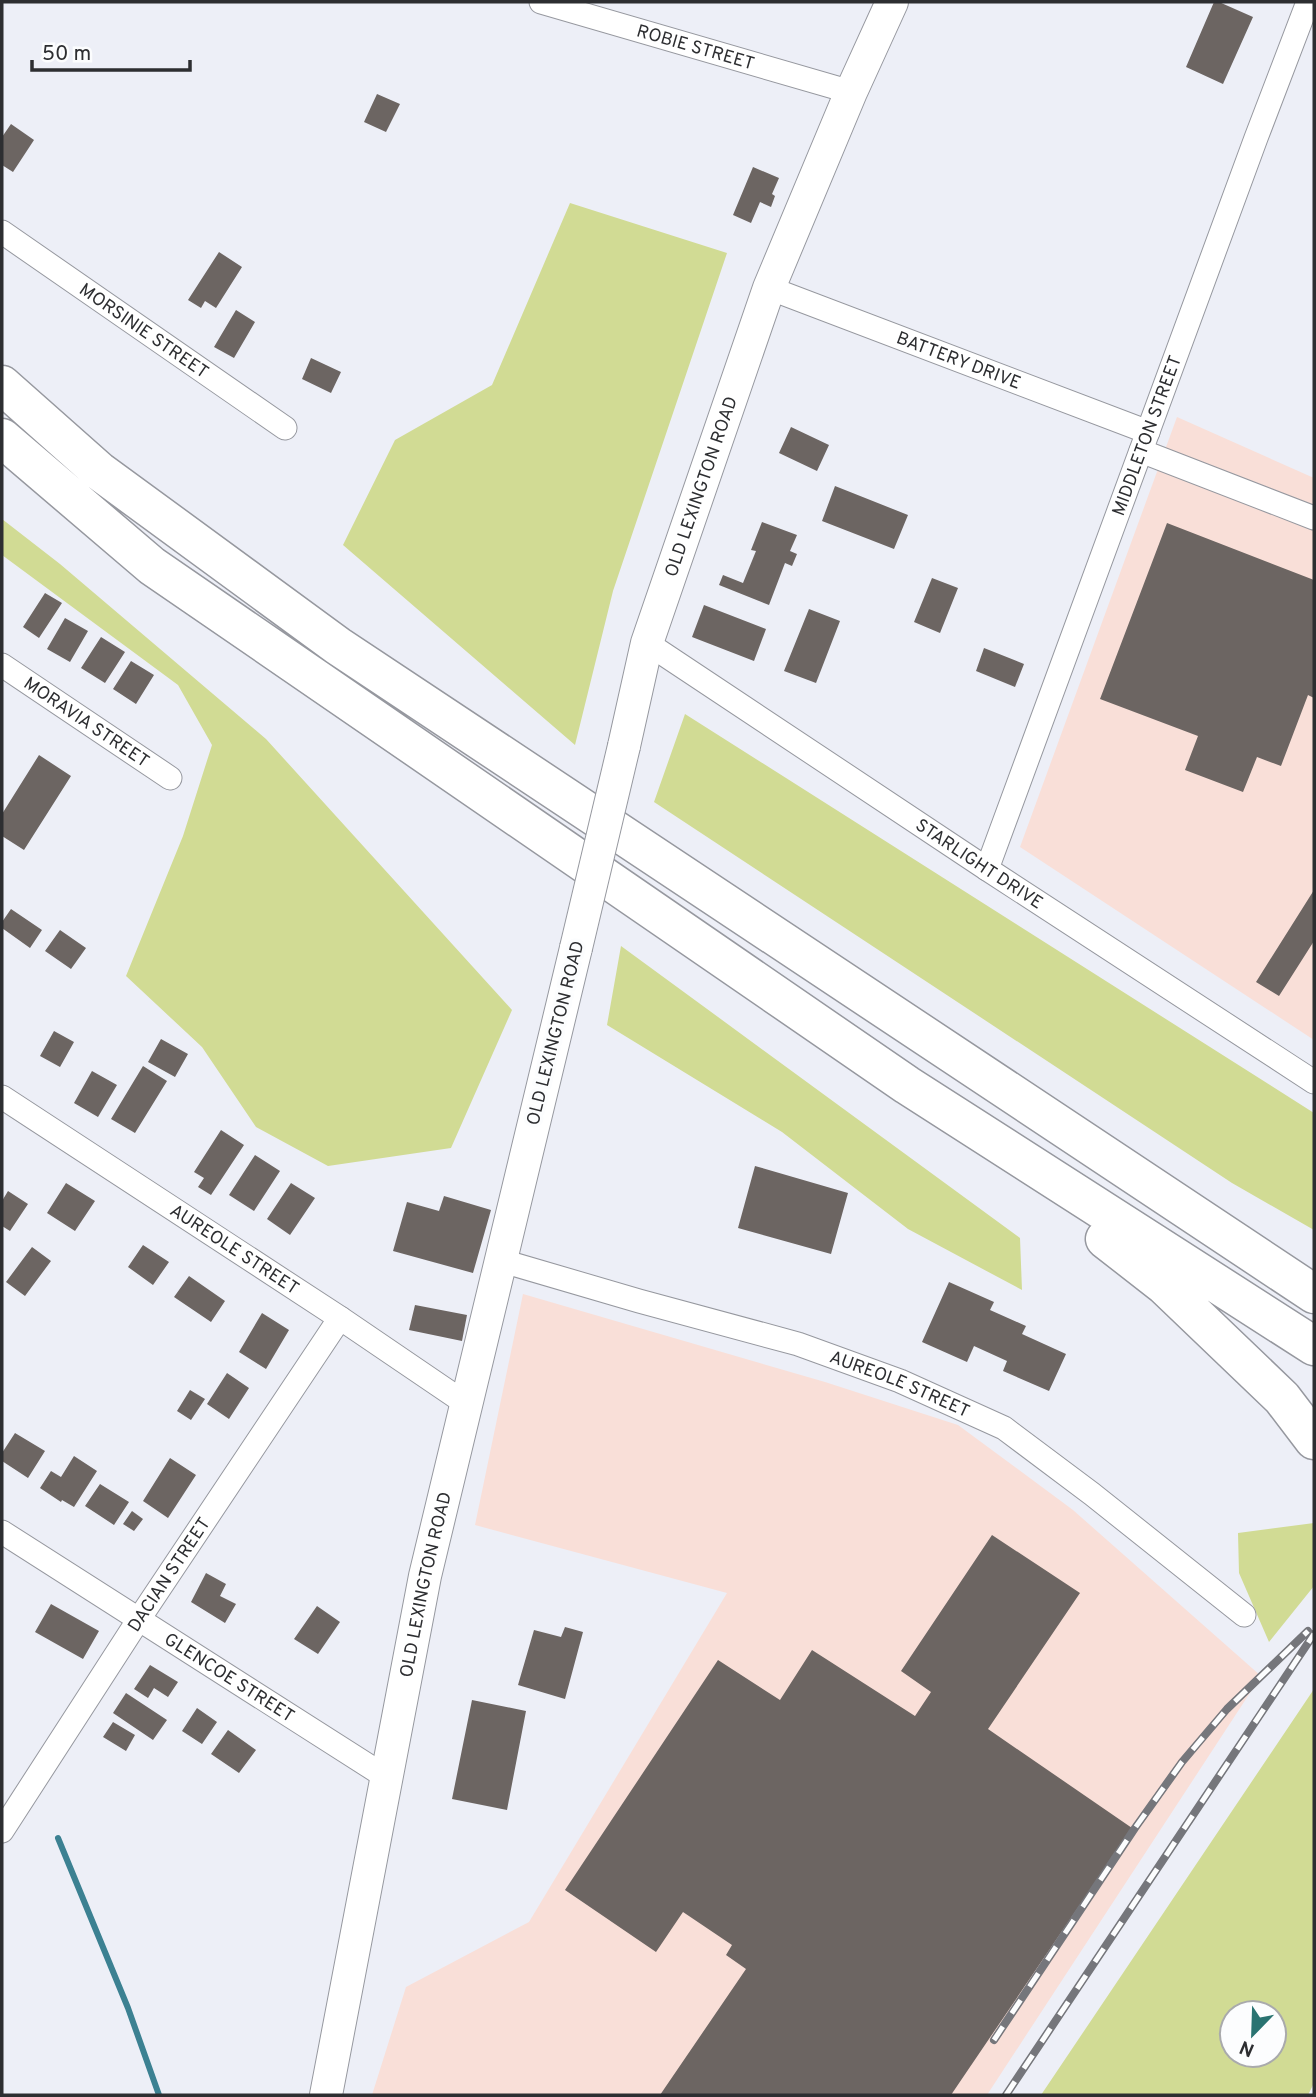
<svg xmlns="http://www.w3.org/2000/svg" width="1316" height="2097" viewBox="0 0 1316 2097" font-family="Overpass,sans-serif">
	<rect width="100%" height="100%" fill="#edeff7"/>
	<path fill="#f9dfd8" d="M1177,417l137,61v562l-294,-193z
		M523,1294l302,88 133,43 115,85 188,166 -274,419h-615l34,-108 123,-65 198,-329 -252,-68z"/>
	<path fill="#d1db94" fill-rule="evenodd" d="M570,203l157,50 -114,338 -38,154 -232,-200 52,-105 97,-55z
		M2,519l58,45 206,175 246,271 -61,138 -123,18 -72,-39 -54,-80 -76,-71 57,-140 29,-91 -34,-60 -176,-130z
		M685,714l629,399v117l-82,-47 -578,-381z
		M621,946l399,292 2,52 -114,-61 -126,-97 -175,-107z
		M1314,1523v63l-45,56 -30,-69 -1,-40z
		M1314,1689v394l-6,12h-267zM1274,2013v42h-42v-42z"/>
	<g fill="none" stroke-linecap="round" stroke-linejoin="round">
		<path stroke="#3c8192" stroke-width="6" d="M58,1838l70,170 31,87"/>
	</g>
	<path fill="#6c6562" d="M1214,2h5l34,15 -30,67 -37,-17z
		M377,94l23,10 -14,28 -22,-10z
		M11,124l23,16 -21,32 -11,-7v-28z
		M753,167l26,11 -7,16 3,2 -4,11 -11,-5 -9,21 -18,-8z
		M219,252l23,15 -26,41 -11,-7 -4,7 -13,-8z
		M236,310l19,12 -21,36 -20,-11z
		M311,358l30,14 -10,21 -29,-14z
		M791,427l38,18 -12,26 -38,-18z
		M835,486l73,29 -14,34 -72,-28z
		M762,522l35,13 -7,16 7,3 -5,12 -7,-3 -16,42 -50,-20 4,-10 20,8 13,-32 -5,-1z
		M1167,523l147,57v118l-6,-3 -27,71 -24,-9 -14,35 -58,-22 13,-34 -98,-37z
		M932,578l26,10 -18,45 -26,-11z
		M45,593l17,10 -23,35 -16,-11z
		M704,605l62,24 -12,32 -62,-24z
		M809,609l31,12 -24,62 -32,-12z
		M65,618l23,13 -18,31 -23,-13z
		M101,637l24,15 -20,31 -24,-15z
		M984,648l40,16 -9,23 -39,-16z
		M131,661l23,14 -18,29 -23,-15z
		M39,755l32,21 -47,74 -22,-14v-22z
		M1314,890v51l-35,55 -23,-14z
		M11,909l31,21 -12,18 -28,-20v-6z
		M60,930l26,18 -15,21 -26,-18z
		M54,1031l20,11 -14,25 -20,-11z
		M161,1039l27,15 -13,23 -27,-15z
		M143,1066l24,15 -32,52 -24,-14z
		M92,1071l25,14 -19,32 -24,-14z
		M221,1130l23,15 -33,50 -13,-8 6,-9 -10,-6z
		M255,1155l25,16 -26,40 -25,-16z
		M755,1166l93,27 -17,61 -93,-26z
		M66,1183l29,18 -20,30 -28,-18z
		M291,1183l24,15 -25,37 -23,-16z
		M8,1191l20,13 -18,27 -8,-5v-25z
		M444,1196l47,14 -18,63 -80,-22 14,-49 32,9z
		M143,1245l26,17 -16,23 -25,-18z
		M32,1247l19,14 -26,35 -19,-14z
		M189,1276l36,25 -14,21 -37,-25z
		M949,1282l45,20 -4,8 36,16 -4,8 44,20 -17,37 -46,-20 4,-10 -33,-15 -7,16 -45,-20z
		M415,1305l52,10 -5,26 -53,-11z
		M262,1313l27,17 -23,39 -27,-17z
		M227,1373l22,15 -20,31 -22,-15z
		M190,1390l15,9 -14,21 -14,-9z
		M15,1433l30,18 -17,27 -26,-17v-8z
		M74,1456l23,15 -23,36 -12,-7 -1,2 -21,-14 11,-17 10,6z
		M170,1458l26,17 -28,43 -25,-17z
		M100,1484l29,18 -15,23 -29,-19z
		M132,1511l11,8 -9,12 -11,-7z
		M992,1535l88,58 -92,136 144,99 -181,267h-291l86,-126 -20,-14 6,-10 -49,-33 -27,40 -91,-62 153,-230 62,40 32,-50 103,66 16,-24 -30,-21z
		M206,1573l20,11 -6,12 16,8 -11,19 -34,-21z
		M51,1604l48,27 -16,28 -48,-27z
		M317,1606l23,16 -22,32 -24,-15z
		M565,1627l18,5 -18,67 -47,-14 16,-55 27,7z
		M150,1665l28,17 -10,15 -14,-9 -6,10 -14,-9z
		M126,1693l41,27 -14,20 -40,-27z
		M472,1700l54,11 -19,99 -55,-11z
		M197,1708l20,14 -15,22 -20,-13z
		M113,1722l22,13 -9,16 -23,-14z
		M228,1730l28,20 -17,23 -28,-19z"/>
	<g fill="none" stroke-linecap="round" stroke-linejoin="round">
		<g stroke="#96989f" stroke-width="25">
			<g id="street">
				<path id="s1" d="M541,2l310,90"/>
				<path id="s2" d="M2,232l283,196"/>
				<path id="s3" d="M769,288l379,144"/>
				<path d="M1141,451l173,67"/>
				<path id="s4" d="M647,643l340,226 327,213"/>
				<path id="s5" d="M2,665l168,113"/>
				<path id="s6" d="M987,869l269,-731 52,-136"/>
				<path id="s7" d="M2,1097l338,221 125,85"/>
				<path id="s8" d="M499,1260l140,41 159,43 102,37 104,47 88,66 152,121"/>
				<path id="s9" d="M2,1532l384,245"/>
				<path id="s10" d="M2,1831l137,-212 201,-301"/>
			</g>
		</g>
		<g stroke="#96989f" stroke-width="34">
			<g id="secondary">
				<path id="s11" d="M624,746l23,-103 122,-355 82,-196 41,-90"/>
				<path id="s12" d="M326,2095l99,-519 151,-628"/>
			</g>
		</g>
		<g stroke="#96989f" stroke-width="41">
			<path id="highway" d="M2,385l97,86 239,175 976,648
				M2,438l150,128 755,519 407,261
				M1105,1239l59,46 118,113 32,42"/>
		</g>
		<use href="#street" stroke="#fff" stroke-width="23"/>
		<use href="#secondary" stroke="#fff" stroke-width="32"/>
		<use href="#highway" stroke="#fff" stroke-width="38"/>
		<g stroke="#75767b" stroke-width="8">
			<path id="rail" d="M994,2040l141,-212 47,-66 45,-53 81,-78
				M1006,2095l308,-461"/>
		</g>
		<use href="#rail" stroke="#fcfdfe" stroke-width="5" stroke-dasharray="16" stroke-linecap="butt"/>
		<g stroke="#96989f" stroke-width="34" stroke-linecap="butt">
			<path id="secondary-bridge" d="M576,948l48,-202"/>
		</g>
		<use href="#secondary-bridge" stroke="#fff" stroke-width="32"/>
	</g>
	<g text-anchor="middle" stroke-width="7" stroke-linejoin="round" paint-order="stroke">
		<g font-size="18" fill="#2d2e31" stroke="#fcfdfe">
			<text dy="6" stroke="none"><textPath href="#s1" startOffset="161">ROBIE STREET</textPath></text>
			<text dy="6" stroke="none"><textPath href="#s2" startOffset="173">MORSINIE STREET</textPath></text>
			<text dy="6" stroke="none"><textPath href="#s3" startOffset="203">BATTERY DRIVE</textPath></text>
			<text dy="6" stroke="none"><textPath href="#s6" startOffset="462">MIDDLETON STREET</textPath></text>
			<text dy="6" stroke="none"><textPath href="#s11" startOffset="271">OLD LEXINGTON ROAD</textPath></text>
			<text dy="6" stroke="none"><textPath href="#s5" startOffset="102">MORAVIA STREET</textPath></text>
			<text dy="6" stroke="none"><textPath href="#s4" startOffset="399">STARLIGHT DRIVE</textPath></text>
			<text transform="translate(555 1033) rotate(-76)" y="6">OLD LEXINGTON ROAD</text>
			<text dy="6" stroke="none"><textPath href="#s7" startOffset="278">AUREOLE STREET</textPath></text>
			<text dy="6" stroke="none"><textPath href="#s8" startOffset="420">AUREOLE STREET</textPath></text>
			<text dy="6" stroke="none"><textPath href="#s10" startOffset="306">DACIAN STREET</textPath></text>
			<text dy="6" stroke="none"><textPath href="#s12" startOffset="520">OLD LEXINGTON ROAD</textPath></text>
			<text dy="6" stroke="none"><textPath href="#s9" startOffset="270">GLENCOE STREET</textPath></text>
		</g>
	</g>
	<rect width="1316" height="2097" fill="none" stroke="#2d2e31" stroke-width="7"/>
	<g transform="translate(1253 2034) rotate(203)"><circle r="33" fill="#fcfdfe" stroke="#a9aaac" stroke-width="2"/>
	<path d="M0-5L12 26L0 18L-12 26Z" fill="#297371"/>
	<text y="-10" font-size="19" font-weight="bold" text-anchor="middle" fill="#2d2e31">N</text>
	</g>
	<path d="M32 60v10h158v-10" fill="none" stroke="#2d2e31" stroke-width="3.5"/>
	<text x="42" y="60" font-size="21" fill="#2d2e31" stroke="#fcfdfe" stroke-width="5" paint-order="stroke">50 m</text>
</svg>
